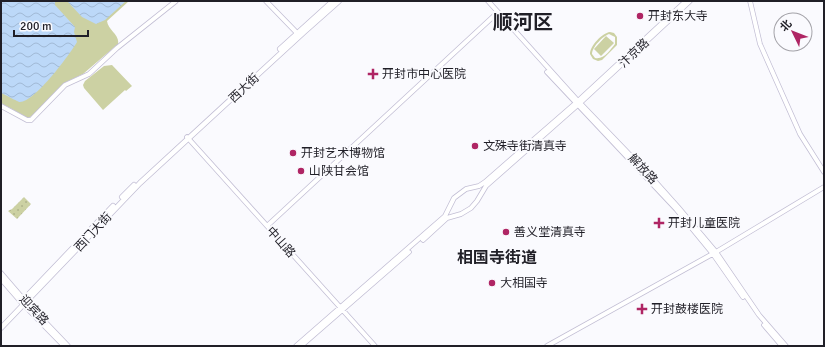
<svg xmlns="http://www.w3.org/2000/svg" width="825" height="347" viewBox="0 0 825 347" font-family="Signika,'Noto Sans SC',sans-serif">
	<defs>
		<pattern id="grass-dots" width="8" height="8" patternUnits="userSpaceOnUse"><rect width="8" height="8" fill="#ccd1a3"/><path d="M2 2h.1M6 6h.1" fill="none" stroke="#afb38c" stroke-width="1.8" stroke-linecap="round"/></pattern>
		<pattern id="water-waves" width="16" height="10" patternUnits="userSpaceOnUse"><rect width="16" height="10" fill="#bcd8f8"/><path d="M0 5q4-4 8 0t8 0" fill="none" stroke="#a1b9d5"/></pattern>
	</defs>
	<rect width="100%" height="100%" fill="#fafafe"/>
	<path fill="url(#grass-dots)" d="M24,197l7,7 -14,15 -9,-8 4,-2z"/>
	<path fill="#ccd1a3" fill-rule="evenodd" d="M1,1h128l-22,20c1,9 13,14 11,23l-35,30 -19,9 -32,33 -4,2 -27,-15z
		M610,32l4,1 3,4v8l-15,15 -4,1 -5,-2 -3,-5c0,-8 12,-21 20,-22zM609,34l6,3v7c-5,6 -11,16 -20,14l-3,-4c0,-7 11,-18 17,-20z
		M606,36l8,7 -13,13 -7,-7z
		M112,65l20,21 -6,5 -1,-1 -22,20 -19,-22 -1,-3 2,-4 19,-15z"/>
	<path fill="url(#water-waves)" d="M1,1h54v4l20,22 -1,5 3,10c-7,12 -42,60 -57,60 -2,0 -16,-8 -19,-9z
		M67,1h59l-21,19 -9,4 -14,-7z"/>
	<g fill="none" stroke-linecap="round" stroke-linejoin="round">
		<g stroke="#c2bed4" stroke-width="5.5">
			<path id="secondary" d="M266,1l31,32
				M488,1l90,100 75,78 25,28 38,45 43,63 27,31
				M750,1l10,43 40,90 24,38
				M547,72l129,137 37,45 30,43
				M1,106l26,14h4l34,-35 24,-11 28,-26 59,-47
				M187,137l188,209
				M267,226l229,-212
				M423,240l24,-22 14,-4 10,-6 6,-7 9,-15 94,-83 110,-102
				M1,273l25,29 42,44
				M1,279l20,23 43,44
				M764,325l18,21
				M296,346l149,-130 9,-18 12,-9 13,-3 6,-4 93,-81 108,-100
				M301,346l108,-94
				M547,346l169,-94 108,-65"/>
		</g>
		<g stroke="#c2bed4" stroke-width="6">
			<path id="primary" d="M280,49l53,-48
				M122,197l12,-12
				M24,299l89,-93
				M1,328l139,-145 164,-151 35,-31"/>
		</g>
		<use href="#secondary" stroke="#fff" stroke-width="4"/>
		<use href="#primary" stroke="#fff" stroke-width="4.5"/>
	</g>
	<g fill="#af2564" stroke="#fafafe" stroke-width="1.5">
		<circle cx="640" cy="16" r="4"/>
		<path d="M371 68h4v4h4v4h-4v4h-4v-4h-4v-4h4z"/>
		<circle cx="475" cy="146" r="4"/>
		<circle cx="293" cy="153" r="4"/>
		<circle cx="301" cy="171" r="4"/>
		<path d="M657 217h4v4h4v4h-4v4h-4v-4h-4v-4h4z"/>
		<circle cx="506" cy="232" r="4"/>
		<circle cx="492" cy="283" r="4"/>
		<path d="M640 303h4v4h4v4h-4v4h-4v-4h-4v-4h4z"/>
	</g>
	<g text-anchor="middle" stroke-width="4" stroke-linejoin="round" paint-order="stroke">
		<g font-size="12" fill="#201f27" stroke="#fafafe" text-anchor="start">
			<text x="648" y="20">开封东大寺</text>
			<text x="382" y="78">开封市中心医院</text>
			<text x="483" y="150">文殊寺街清真寺</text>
			<text x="301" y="157">开封艺术博物馆</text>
			<text x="309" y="175">山陕甘会馆</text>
			<text x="668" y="227">开封儿童医院</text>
			<text x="514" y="236">善义堂清真寺</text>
			<text x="500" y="287">大相国寺</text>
			<text x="651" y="313">开封鼓楼医院</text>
		</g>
		<g font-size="12" fill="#201f27" stroke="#fafafe">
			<text transform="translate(634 53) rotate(-43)" y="4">汴京路</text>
			<text transform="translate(244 88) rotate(-43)" y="4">西大街</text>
			<text transform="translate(643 169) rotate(47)" y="4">解放路</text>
			<text transform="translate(93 232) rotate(-47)" y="4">西门大街</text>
			<text transform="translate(281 242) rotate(48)" y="4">中山路</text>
			<text transform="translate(34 310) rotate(47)" y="4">迎宾路</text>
		</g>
		<g font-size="16" font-weight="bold" fill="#201f27" stroke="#fafafe">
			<text x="497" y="263">相国寺街道</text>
		</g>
		<g font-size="20" font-weight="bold" fill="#201f27" stroke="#fafafe">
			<text x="523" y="29">顺河区</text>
		</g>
	</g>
	<rect width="825" height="347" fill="none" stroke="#201f27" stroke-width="4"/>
	<g transform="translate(793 32) rotate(313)"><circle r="19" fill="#fafafe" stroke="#a3a2a8"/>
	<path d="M0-3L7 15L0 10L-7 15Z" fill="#af2564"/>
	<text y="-6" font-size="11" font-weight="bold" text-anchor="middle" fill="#201f27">北</text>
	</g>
	<path d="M14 30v6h74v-6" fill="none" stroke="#201f27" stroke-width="2"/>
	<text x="20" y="30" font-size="12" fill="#201f27" stroke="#fafafe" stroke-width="3" paint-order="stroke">200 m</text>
</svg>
